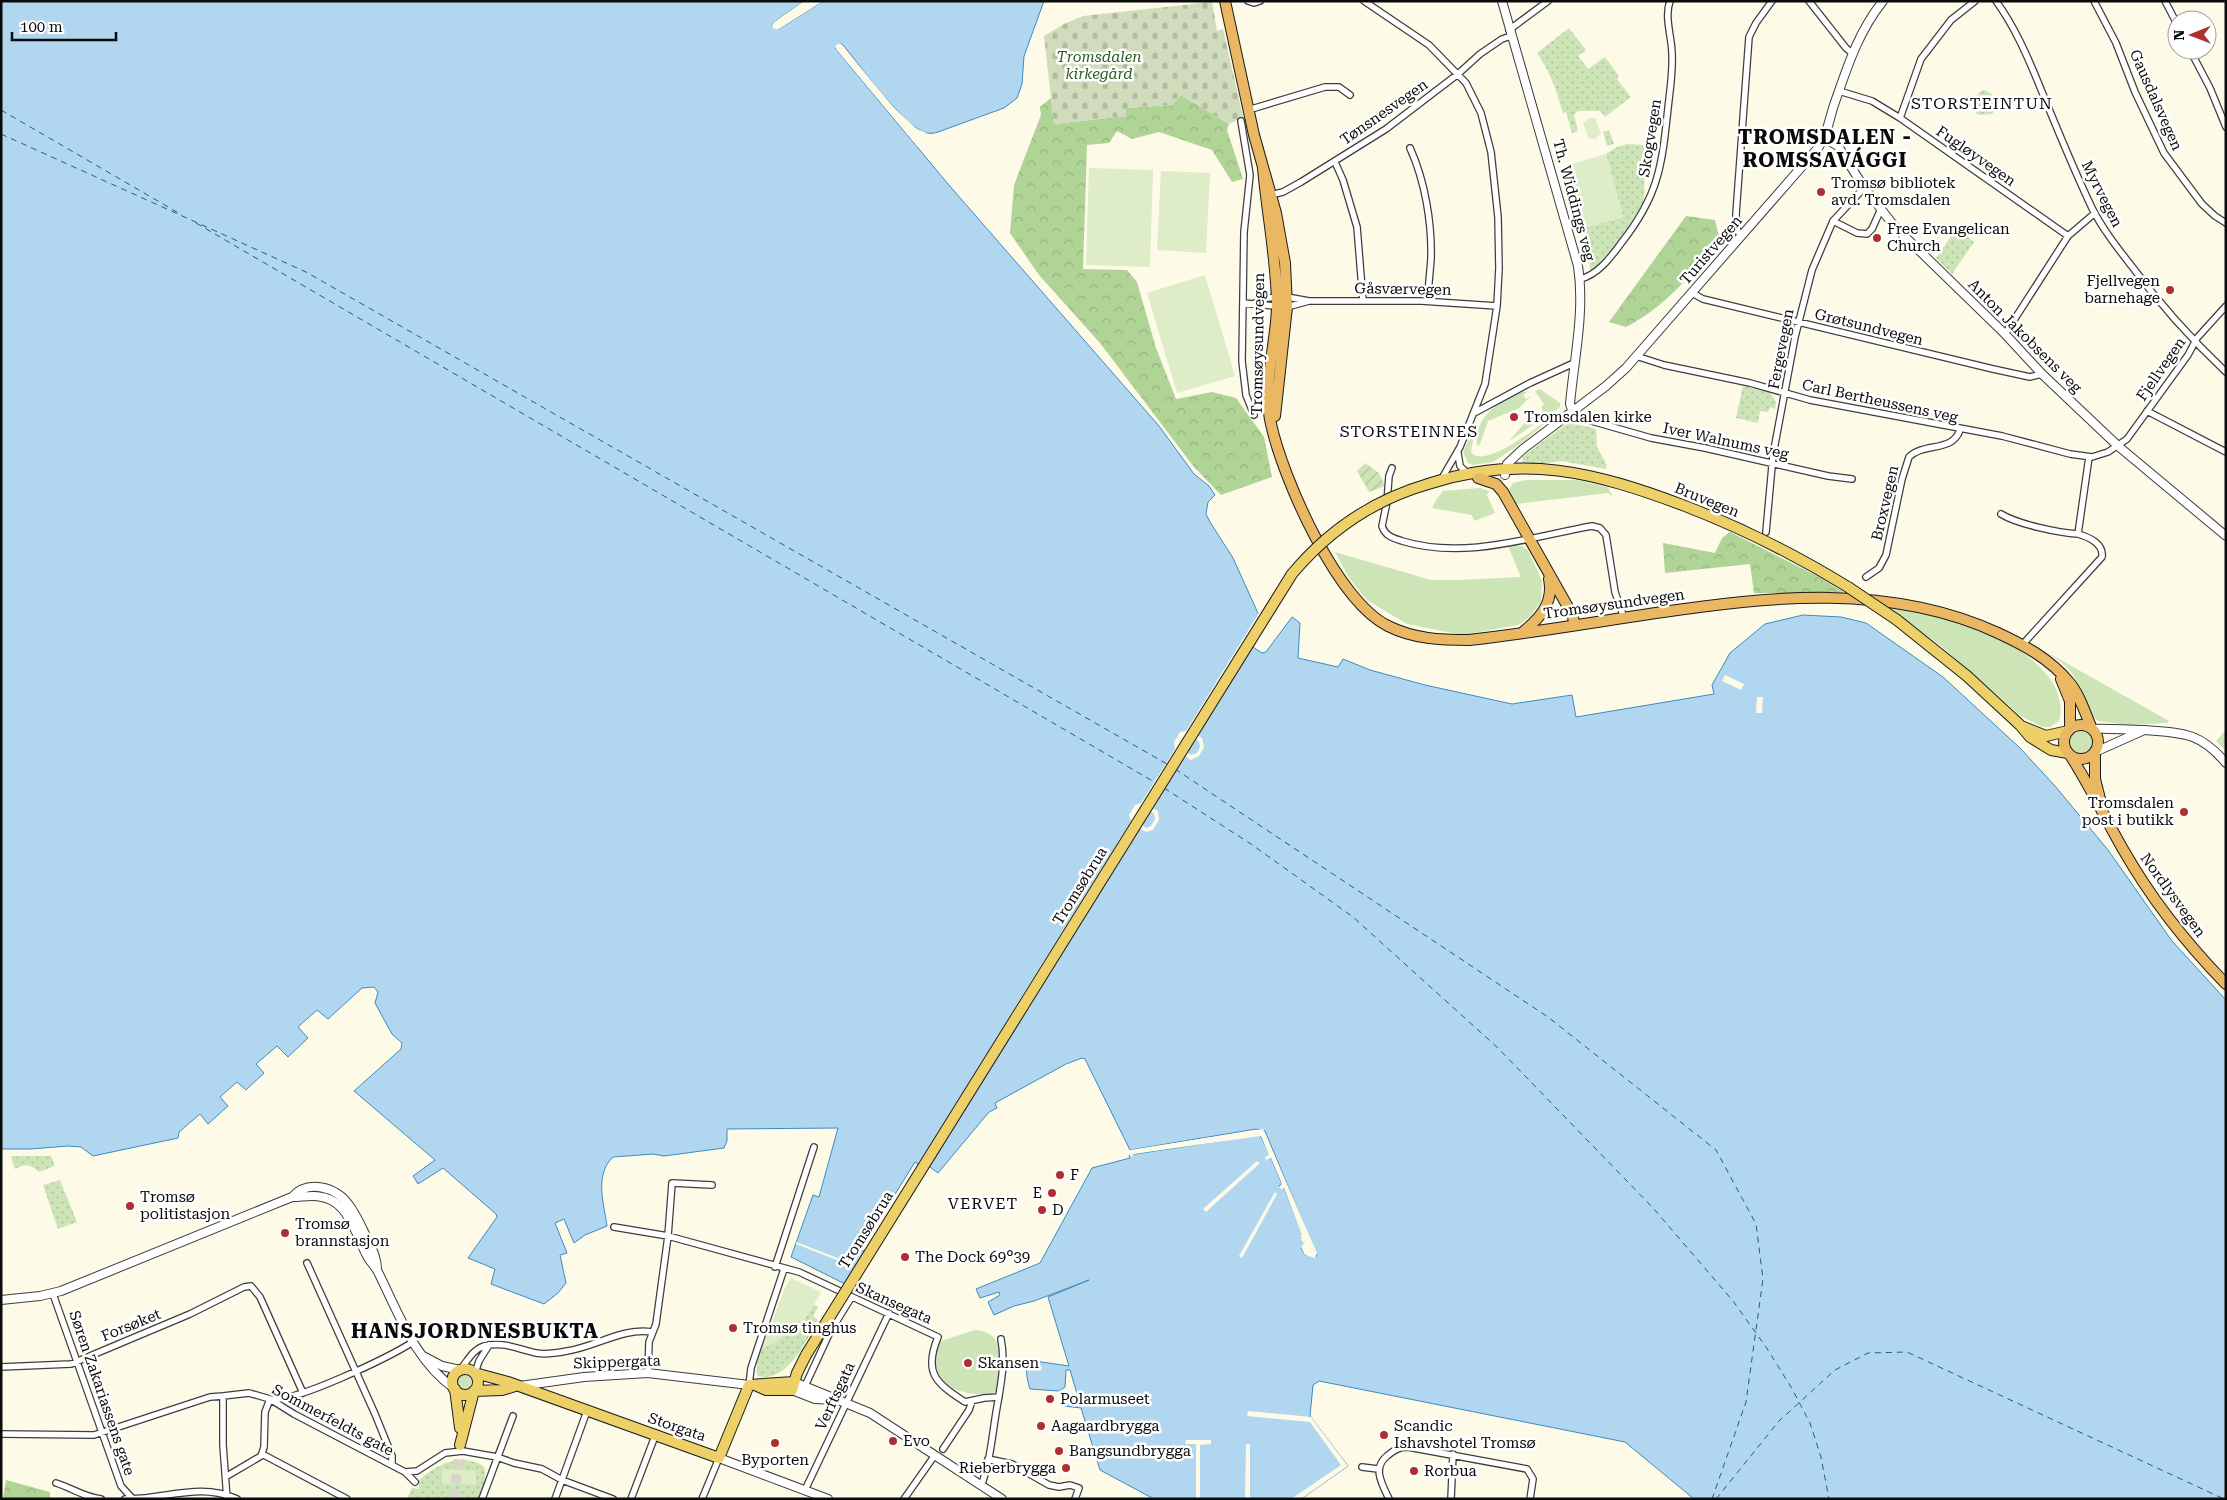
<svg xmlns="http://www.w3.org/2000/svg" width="2227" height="1500" viewBox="0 0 2227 1500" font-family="'Roboto Serif',serif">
	<defs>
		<pattern id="forest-crowns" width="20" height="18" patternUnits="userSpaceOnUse" patternTransform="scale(1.25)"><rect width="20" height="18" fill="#b0d396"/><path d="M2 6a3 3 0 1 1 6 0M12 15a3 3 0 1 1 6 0" fill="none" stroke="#96b480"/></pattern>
		<pattern id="cemetery-stones" width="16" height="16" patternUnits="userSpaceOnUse" patternTransform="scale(1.25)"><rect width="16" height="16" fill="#d1dcbd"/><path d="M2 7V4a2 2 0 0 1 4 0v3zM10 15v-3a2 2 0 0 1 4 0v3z" fill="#b2bba1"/></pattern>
		<pattern id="park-dots" width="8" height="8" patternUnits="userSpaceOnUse" patternTransform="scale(1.25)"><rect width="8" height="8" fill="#cce4b6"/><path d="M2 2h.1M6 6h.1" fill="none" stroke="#aec29b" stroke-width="1.8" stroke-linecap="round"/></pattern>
		<pattern id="garden-furrows" width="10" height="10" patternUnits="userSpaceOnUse" patternTransform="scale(1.25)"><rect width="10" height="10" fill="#cce4b6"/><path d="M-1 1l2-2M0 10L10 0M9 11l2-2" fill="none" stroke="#aec29b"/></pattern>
	</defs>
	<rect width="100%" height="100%" fill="#fdfae8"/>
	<path fill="#cce4b6" d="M1540,389l20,14v4l-51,34 18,-21 16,-9 -2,-4 3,-3 -9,-13z
		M1529,391l-6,4 3,4 6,-4 -13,13 -31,13 -8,23 -3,2c-4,-29 26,-51 52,-55z
		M1557,413l-34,29 -30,20 -20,3 -5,-2 -5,-11 13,-29 -5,29c14,19 71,-29 86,-39z
		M1526,480h51l31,7 5,10 -5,-4 -92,11 -8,-13 5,-8z
		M1480,488l9,3 -2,4 8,18 -21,8 -2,-6 -40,-7 4,-8 7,-9z
		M1508,546h14l6,4 14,31 -1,21 -13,16 -10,7 -55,10 -56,-11 -40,-24 -18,-22 -14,-26 96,28h29l61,-3z
		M1896,606c27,7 55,12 81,23 35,13 94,47 82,92l-9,6h-8l-21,-11 -80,-70 -55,-39z
		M2036,646l133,75 -2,2 -40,2 -29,-4c-10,-7 -17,-34 -25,-46 -9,-14 -23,-20 -37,-29z
		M2226,730v21l-10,-10z
		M2070 742a11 11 0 1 1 22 0a11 11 0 1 1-22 0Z
		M975,1330c14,1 24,8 25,23 0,10 3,30 -4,38 -4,4 -10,3 -15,3 -24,0 -45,-10 -46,-36 0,-6 1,-13 6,-17z
		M457 1382a7 7 0 1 1 14 0a7 7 0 1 1-14 0Z"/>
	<path fill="url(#forest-crowns)" d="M1181,95l48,29 -2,6 16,49 -11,3 -20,-32 -53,-18 -27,7 -15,-8 -8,12 -22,2 -4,124 44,1 10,12 19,66 20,51 36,-7 24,6 28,39 8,40 -51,18 -27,-28 -94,-124 -61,-68 -29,-42 4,-48 27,-70 -1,-8 11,-9 3,26 72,-8 -1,-8 47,-3z
		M1686,216l29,4 5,20c-29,34 -53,66 -94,87l-17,-5z
		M1730,532l85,43 30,18h-91l-4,-29 -85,9 -2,-30 52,10 7,-15z
		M6,1480l44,12v7h-47z"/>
	<path fill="url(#cemetery-stones)" d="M1212,2l5,29 6,-2 20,88 -14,7 -48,-29 -9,10 -46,3v8l-72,8 -10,-88 20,-12 19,-8z"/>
	<path fill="url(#park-dots)" d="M1569,28l17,22 -8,6 10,13 17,-12 14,19 -2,3 14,18 -26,20 -5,-6h-22l-4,4 4,16 -6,2 -6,-21 -3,1c-6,-21 -13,-42 -26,-60z
		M1983,90c8,1 15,10 16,17l-8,7 -13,1c-9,-11 -6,-18 5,-25z
		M1609,130l5,14 -7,2 -4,-14z
		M1627,144l16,1 2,4 -1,53 -26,41 -27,29 -10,-44 42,-11 -17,-63 11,-7z
		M1957,228l17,14 -22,32 -16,-16z
		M1743,386l27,6 6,10 -1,7 -5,-2 -2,5 -8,-1 -2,12 -22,-5z
		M1569,422l27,7 1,18 10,18 -1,4 -44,-8 -38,5 -2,-9z
		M11,1156h40l4,10 -16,6c-8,-8 -14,-9 -24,-3z
		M60,1180l17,42 -19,7 -15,-44z
		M814,1305l4,2 -5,9 5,4c-10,17 -30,64 -60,56l-2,-4 2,-7 -2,-1 6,-16 14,-6 22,-22 3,2z
		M464,1459c5,2 15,3 19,7 6,6 -1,26 -3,33h-73l5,-11 7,1v-9c14,-12 27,-19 45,-21z"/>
	<path fill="url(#garden-furrows)" d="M1365,463l14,10 6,13 -16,6 -12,-21z"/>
	<path fill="#deecc7" d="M1590,118h5l6,16 -6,5h-6l-6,-16z
		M1606,154l17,63 -38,11 -17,-63z
		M1089,168l64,2 -3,97 -64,-2z
		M1161,171l49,2 -4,80 -49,-3z
		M1205,275l30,101 -58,17 -30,-100z
		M791,1278l30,14 -11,20 -8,10 -4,-2 -22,22 -14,6 23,-60z
		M442,1469l34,2v14l-34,-1z"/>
	<path fill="#b1d7f0" stroke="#3e8ac1" d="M1,1h803l-31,22 -1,3 7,3 44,-28h221l-20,55 -2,28 -5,14 -13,10 -66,24c-3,1 -8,2 -11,1 -22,-4 -68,-69 -84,-88l-3,-2 -5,5 113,136 211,242 35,48 15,12 6,9 -7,7 -2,12 4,8 23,36 29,64 -14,22 14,9 4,-1 26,-35 8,6 -2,35 40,9 5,-8 27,11 55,15 87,19 60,-9 4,22 138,-23 -2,-9 18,-32 35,-29 38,-9 38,2 25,6 77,54 77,71 35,38 53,64 64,91 54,59v499h-532l-69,-57 -306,-61 -6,4 -3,31 38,50 -47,33h-147l-54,-29 -19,-62 -17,-2 1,-10 13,1 -8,-27h-4l-1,17 -6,4 -29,-2c-3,-9 -5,-20 -2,-29l41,6 -21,-69 41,-17 -55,21 -20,5 -20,9 -6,-13 12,-7 -1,-3 -19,6 -4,-9 64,-26 52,-95 38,-10 -1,-3 131,-20 10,20 -4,4 5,-1 11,26 -3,2 5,2 19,47 -3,2 6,5 -5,6 4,7 12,1 -52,-125 -9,-2 -126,21 -45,-91 -3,-1 -16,6 -71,39 2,5 -8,4 -51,61 -8,-6 -3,2 -12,-7 -54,87 11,8 -27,27 -54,-27 22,-62 6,2 19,-69 -111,1v12l-3,7 -60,8 -11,-2 -40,3c-19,18 -9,47 -6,69l-22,9 -11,8 -10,-24 -9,4 12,30 -7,2 6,28 -8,10 -14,11 -53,-20 4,-15 -27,-11 29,-41 -1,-3 -53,-46 -25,16 -5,-8 22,-16 -81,-69 47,-42 1,-6 -10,-9 -17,-31 3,-11 -4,-5 -12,1 -34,31 -11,-9 -19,17 10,11 -20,19 -11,-11 -21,18 8,9 -18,17 -9,-8 -17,15 8,9 -20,18 -8,-10 -21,18 -1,6 -85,18 -12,-9 -13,-1 -37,3h-30z"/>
	<path fill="#fdfae8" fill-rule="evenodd" d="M804,1h2l-1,2 -30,21v3h3l40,-26h5l-44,28h-5l-2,-3 1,-3z
		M840,43l55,66 22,20 10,4 -2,2 -9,-4 -23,-21 -51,-63 -3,-1 -1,2 81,96 -2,2 -81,-97 -1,-3z
		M1260,611l4,10 -67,114 5,3 2,9 -5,9 -8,4 -6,-4 -33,52 6,3 1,9 -6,10 -7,2 -7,-4 -212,343 -10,-6 214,-344 -2,-6 6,-10 6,-2 34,-54 -1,-7 6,-10 6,-1zM1195,739l4,2 1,6 -3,6 -6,2 -5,-3zM1150,811l4,3 1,5 -4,7 -5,2 -4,-3z
		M1725,675l19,9 -3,6 -19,-9z
		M1757,697h6l-1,16h-6z
		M1263,1129l54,124 -2,5 -10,-3 -4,-8 4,-5 -2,1 -3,-7 2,-1 -18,-47 -3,1 -2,-2 3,-3 -11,-26 -5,2 -1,-3 4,-2 -8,-19 -93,13 -34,5 -2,3 -3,-2 1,-3 29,-4 -29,4v-2zM1288,1193l27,60 -1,2 -8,-3 -1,-3 3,-8 -4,-1 1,-5z
		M1257,1161l3,2 -54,49 -3,-3z
		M1275,1192l2,2 -35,64 -3,-2z
		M796,1242l44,17 -1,2 -43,-17z
		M1248,1411l63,6 37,49 -47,33h-10l50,-34 -31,-43 -63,-6z
		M1186,1440h25v4l-11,1v54h-4v-55h-11z
		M1246,1444h4v55h-5z"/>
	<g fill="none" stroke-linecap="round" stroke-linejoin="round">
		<path stroke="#1f5b8f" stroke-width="1" stroke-dasharray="6 5" stroke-linecap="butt" d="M1,110l181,105
			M1,134l305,138 861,492
			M196,223l960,560
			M1175,769l373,248 168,133 40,74 7,55 -17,123 -34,97
			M1164,788l87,56 102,73 145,131 156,161 79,92 33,46 25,40 19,36 11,34 8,42
			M1716,1499l63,-78 56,-51 33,-17 39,-1 317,147"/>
		<path stroke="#d9d6c7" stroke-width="10" stroke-dasharray="10 5" stroke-linecap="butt" d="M454,1499l6,-54"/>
		<g stroke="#3d3d3d" stroke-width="8">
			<path id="minor" d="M1248,1l6,2 6,-2
				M1364,1l65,44 37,38 15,30 10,39 7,65 1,51 -2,38 -12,78 -25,63 -19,33
				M1809,1l37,47 6,5
				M1996,1c18,25 30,52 42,81 17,42 34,84 54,126 10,20 24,38 38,56 29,39 61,75 96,108
				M2094,1l22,42 19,49 29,61 38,51 13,12 11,7
				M2165,1l12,23
				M1509,30l39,-29
				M2190,50l20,38 16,39
				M1839,91l33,10 28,17 168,118
				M1248,110l77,-23h14l11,8
				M1900,118l21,-59 30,-39 24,-19
				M1241,121l9,54 -6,57 -2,129 4,34 8,20
				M1410,148c15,33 22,75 21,111 -1,14 -3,28 -3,42
				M1335,162l8,18 14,47 6,74
				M1270,195l13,-3 18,-10 85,-53 72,-55 22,-20 22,-15 9,-3
				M1833,221l24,12 10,1 5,-5 9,-20
				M1741,237l-4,-8 -1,-15 13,-177 7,-14 16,-22
				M1580,279c18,-4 31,-22 42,-37 37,-47 40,-77 46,-134 2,-18 5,-36 4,-54 0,-16 -8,-37 -2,-53
				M1692,293l11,6 290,70 37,8 12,-3
				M1243,303l44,4 22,-6
				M1255,303l12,-5 20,-1 22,4h112l76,5
				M2005,334l63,-98 27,-23
				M1636,356l28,9 86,18 60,17 192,36 68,18 22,3 16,-5 19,-13 61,-84 9,-17 29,-32
				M2147,411l79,41
				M1476,412l54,-29 44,-20
				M1567,414l84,24 54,10 123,28 24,3
				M1458,453l2,13 7,7
				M1392,468l-3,8 -2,26 -5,24c3,10 11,12 20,15 62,19 129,-4 190,-15l8,2 6,7 9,57 9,26
				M2001,514c16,10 58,19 77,20
				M1766,532l7,-77 22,-118 17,-67 21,-49 31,-33
				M1866,577l13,-9 7,-13 16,-76 7,-22c15,-15 43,-4 51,-27
				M2023,644l79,-87c2,-13 -13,-20 -24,-23l11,-77
				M614,1227l54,9 131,36 139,65c-15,36 -2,46 27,65l19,-4 15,-1
				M307,1263l68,151 17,42v9
				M775,1267l39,-120
				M53,1294l68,192 11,12
				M1,1367l70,-3 119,-50 54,-27 7,-1 9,11 43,96
				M460,1370c7,-8 12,-20 24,-24 19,-5 33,3 52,7 10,2 21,0 31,-2 28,-4 57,-24 85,-19
				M475,1373l4,-12 10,-16
				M648,1373l1,-31 7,-18 12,-88 4,-53 40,2
				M749,1385l2,-17 33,-99
				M805,1386l25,-54 21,-34
				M1,1434l93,1 116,-38 13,-1
				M943,1449l26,-39 3,-9
				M262,1454l85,45
				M988,1459l24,5 37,21 10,2 11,-2 9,3 -4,11
				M1362,1467l16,2
				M405,1472l12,-1 28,-18 18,-2 34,6 17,6 28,6 20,11 51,19
				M227,1476l34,-20 3,-9 1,-35 5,-13c25,4 119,-42 143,-57
				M56,1483c16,5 28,14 45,16
				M981,1486c9,-23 11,-49 15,-73 4,-25 10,-48 5,-74
				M805,1490l84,-177
				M125,1499c9,-1 18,0 27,-2 30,-4 57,-11 85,2
				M227,1499l-4,-54v-49l26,-3 21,6 24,15 111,58 10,10
				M482,1499l31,-83
				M555,1499l32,-88
				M631,1499l24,-63
				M702,1499l17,-41
				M904,1499l31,-44
				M1389,1499c-7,-15 -17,-31 -2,-43 7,-6 12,-9 21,-9l119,22 6,10 -3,20
				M1451,1499l2,-45"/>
		</g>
		<g stroke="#3d3d3d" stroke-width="10">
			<path id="tertiary" d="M1502,1l76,265c7,46 -4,93 -8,138l2,6
				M1824,138l14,8 25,40 32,41 110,107 37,40 76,72 108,90
				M1505,475l2,-11 16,-15 83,-63 20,-18 192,-220c9,-12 11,-28 16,-43 13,-37 24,-73 49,-104
				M2092,729c17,-1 34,1 51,1 38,3 56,1 83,33
				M2095,752l47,-21
				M292,1197c16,-18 44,-10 57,8 7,9 12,21 17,31 5,11 11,21 11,33
				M1,1300l39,-4 21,-5 231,-94c14,0 27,-4 41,4 18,11 25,38 34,55 3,6 8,10 11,16 21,42 37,89 77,117
				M423,1356l19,10 18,4
				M794,1382l76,31 132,86
				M520,1386l64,-9 64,-4 101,12
				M792,1390l23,9 22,1
				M719,1458l109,41"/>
		</g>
		<g stroke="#1b1b1b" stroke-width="12">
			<path id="primary" d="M1428,484c94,-31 167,-12 257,22 57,22 111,49 163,81
				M1897,620l70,56 53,49 10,12 21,13 17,3
				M2021,726l25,10 22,-5
				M452 1382a13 13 0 1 1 26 0a13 13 0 1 1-26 0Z
				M475,1373l33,9 211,76 30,-73 45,-3
				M757,1386l9,4h26l5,-17 9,-18
				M455,1389l5,39
				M460,1445l14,-54 28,-1 13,-4"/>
		</g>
		<g stroke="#1b1b1b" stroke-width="12">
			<path id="trunk" d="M1225,1l29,134 22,78 9,50 2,44 -12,109
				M1263,168c4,46 14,93 14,139 -1,39 -15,79 -6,117 12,55 66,177 117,202 26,13 53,14 81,14 63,-7 125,-18 187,-27 114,-17 234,-30 342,20 26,12 52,26 71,49 11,13 16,31 23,47
				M1478,478l18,6 7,8 70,124 1,9
				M1523,632c17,-14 31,-29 26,-53
				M2061,679l9,22v27
				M2064 742a17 17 0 1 1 34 0a17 17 0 1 1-34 0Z
				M2095,752v27l5,20
				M2070,755c20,31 36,65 54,96 28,49 63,93 102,133"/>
		</g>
		<use href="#minor" stroke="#fff" stroke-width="5.5"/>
		<use href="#tertiary" stroke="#fff" stroke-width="8"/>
		<use href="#primary" stroke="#edd068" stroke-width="10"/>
		<use href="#trunk" stroke="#eab862" stroke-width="10"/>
		<g stroke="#1b1b1b" stroke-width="12" stroke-linecap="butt">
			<path id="primary-bridge" d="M1848,587l49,33
				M806,1355l486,-781c36,-43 81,-74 136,-90"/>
		</g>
		<use href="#primary-bridge" stroke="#edd068" stroke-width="10"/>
	</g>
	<g fill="#ad2f31" stroke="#fff" stroke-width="2">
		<circle cx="1821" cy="192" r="5"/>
		<circle cx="1877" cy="238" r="5"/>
		<circle cx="2170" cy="290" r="5"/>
		<circle cx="1514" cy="417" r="5"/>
		<circle cx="2184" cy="812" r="5"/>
		<circle cx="1060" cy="1175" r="5"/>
		<circle cx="1052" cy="1193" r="5"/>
		<circle cx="130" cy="1206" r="5"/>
		<circle cx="1042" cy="1210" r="5"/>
		<circle cx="285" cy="1233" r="5"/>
		<circle cx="905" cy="1257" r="5"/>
		<circle cx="733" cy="1328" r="5"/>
		<circle cx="968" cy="1363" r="5"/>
		<circle cx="1050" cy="1399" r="5"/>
		<circle cx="1041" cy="1426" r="5"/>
		<circle cx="1384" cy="1435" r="5"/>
		<circle cx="893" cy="1441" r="5"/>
		<circle cx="775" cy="1443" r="5"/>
		<circle cx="1059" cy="1451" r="5"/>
		<circle cx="1066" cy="1468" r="5"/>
		<circle cx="1414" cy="1471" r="5"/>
	</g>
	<g text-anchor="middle" stroke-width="5" stroke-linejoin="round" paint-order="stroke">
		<g font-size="15" font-style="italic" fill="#2b5b21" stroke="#fff">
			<text x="1099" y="62">Tromsdalen<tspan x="1099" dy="17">kirkegård</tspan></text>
		</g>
		<g font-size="15" fill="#0a0a0a" stroke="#fff">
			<text transform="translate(2156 100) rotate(66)" y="5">Gausdalsvegen</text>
			<text transform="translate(1384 112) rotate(-35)" y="5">Tønsnesvegen</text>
			<text transform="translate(1650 138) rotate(-81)" y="5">Skogvegen</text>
			<text transform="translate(1976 156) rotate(35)" y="5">Fugløyvegen</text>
			<text transform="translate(2102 194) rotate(63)" y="5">Myrvegen</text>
			<text transform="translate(1574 200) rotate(75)" y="5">Th. Widdings veg</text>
			<text transform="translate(1711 250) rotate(-49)" y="5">Turistvegen</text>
			<text transform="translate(1403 289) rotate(1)" y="5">Gåsværvegen</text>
			<text transform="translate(1869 327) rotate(14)" y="5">Grøtsundvegen</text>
			<text transform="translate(2025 336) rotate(45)" y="5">Anton Jakobsens veg</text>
			<text transform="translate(1258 344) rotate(-89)" y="5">Tromsøysundvegen</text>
			<text transform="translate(1781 349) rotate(-79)" y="5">Fergevegen</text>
			<text transform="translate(2161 369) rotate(-55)" y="5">Fjellvegen</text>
			<text transform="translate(1880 401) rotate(12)" y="5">Carl Bertheussens veg</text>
			<text transform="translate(1726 441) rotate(12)" y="5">Iver Walnums veg</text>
			<text transform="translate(1707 500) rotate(22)" y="5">Bruvegen</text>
			<text transform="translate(1885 503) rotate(-77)" y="5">Broxvegen</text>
			<text transform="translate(1614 604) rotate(-8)" y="5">Tromsøysundvegen</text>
			<text transform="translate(1080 886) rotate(-58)" y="5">Tromsøbrua</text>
			<text transform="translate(2173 895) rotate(54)" y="5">Nordlysvegen</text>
			<text transform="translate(866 1230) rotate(-58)" y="5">Tromsøbrua</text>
			<text transform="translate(894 1303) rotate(24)" y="5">Skansegata</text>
			<text transform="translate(131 1325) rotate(-22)" y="5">Forsøket</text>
			<text transform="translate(617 1362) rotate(-2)" y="5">Skippergata</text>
			<text transform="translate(102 1393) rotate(71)" y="5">Søren Zakariassens gate</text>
			<text transform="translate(835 1396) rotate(-65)" y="5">Verftsgata</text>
			<text transform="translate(333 1420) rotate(28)" y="5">Sommerfeldts gate</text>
			<text transform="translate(677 1427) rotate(19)" y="5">Storgata</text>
		</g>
		<g font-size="15" fill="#0a0a0a" stroke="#fff" text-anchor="start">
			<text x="1831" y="188">Tromsø bibliotek<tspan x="1831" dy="17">avd. Tromsdalen</tspan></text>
			<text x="1887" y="234">Free Evangelican<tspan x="1887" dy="17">Church</tspan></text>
			<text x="2160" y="286" text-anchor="end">Fjellvegen<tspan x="2160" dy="17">barnehage</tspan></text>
			<text x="1524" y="422">Tromsdalen kirke</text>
			<text x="2174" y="808" text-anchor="end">Tromsdalen<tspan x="2174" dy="17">post i butikk</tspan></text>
			<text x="1070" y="1180">F</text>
			<text x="1042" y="1198" text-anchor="end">E</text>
			<text x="140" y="1202">Tromsø<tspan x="140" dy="17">politistasjon</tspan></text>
			<text x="1052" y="1215">D</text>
			<text x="295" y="1229">Tromsø<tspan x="295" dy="17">brannstasjon</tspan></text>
			<text x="915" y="1262">The Dock 69°39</text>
			<text x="743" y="1333">Tromsø tinghus</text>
			<text x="978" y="1368">Skansen</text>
			<text x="1060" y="1404">Polarmuseet</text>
			<text x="1051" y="1431">Aagaardbrygga</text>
			<text x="1394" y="1431">Scandic<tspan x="1394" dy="17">Ishavshotel Tromsø</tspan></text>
			<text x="903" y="1446">Evo</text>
			<text x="1069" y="1456">Bangsundbrygga</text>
			<text x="775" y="1465" text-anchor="middle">Byporten</text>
			<text x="1056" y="1473" text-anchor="end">Rieberbrygga</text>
			<text x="1424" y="1476">Rorbua</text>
		</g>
		<g font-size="16" letter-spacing="1" fill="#0a0a0a" stroke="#fff">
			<text x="1982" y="109">STORSTEINTUN</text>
			<text x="1409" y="437">STORSTEINNES</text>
			<text x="983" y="1209">VERVET</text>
		</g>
		<g font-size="20" font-weight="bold" letter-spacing="1" fill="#0a0a0a" stroke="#fff">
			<text x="1825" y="144">TROMSDALEN -<tspan x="1825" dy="23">ROMSSAVÁGGI</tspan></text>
			<text x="475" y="1338">HANSJORDNESBUKTA</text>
		</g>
	</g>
	<rect width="2227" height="1500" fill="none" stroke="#0a0a0a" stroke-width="5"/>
	<g transform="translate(2192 35) rotate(269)"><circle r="24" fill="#ffffff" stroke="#9d9d9d"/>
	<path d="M0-4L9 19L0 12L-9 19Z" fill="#ad2f31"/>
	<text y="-8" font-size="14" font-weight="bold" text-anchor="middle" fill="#0a0a0a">N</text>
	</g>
	<path d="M12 32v8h104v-8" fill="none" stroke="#0a0a0a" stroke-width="2.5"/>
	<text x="20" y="32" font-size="15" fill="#0a0a0a" stroke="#ffffff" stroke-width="4" paint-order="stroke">100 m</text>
</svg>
